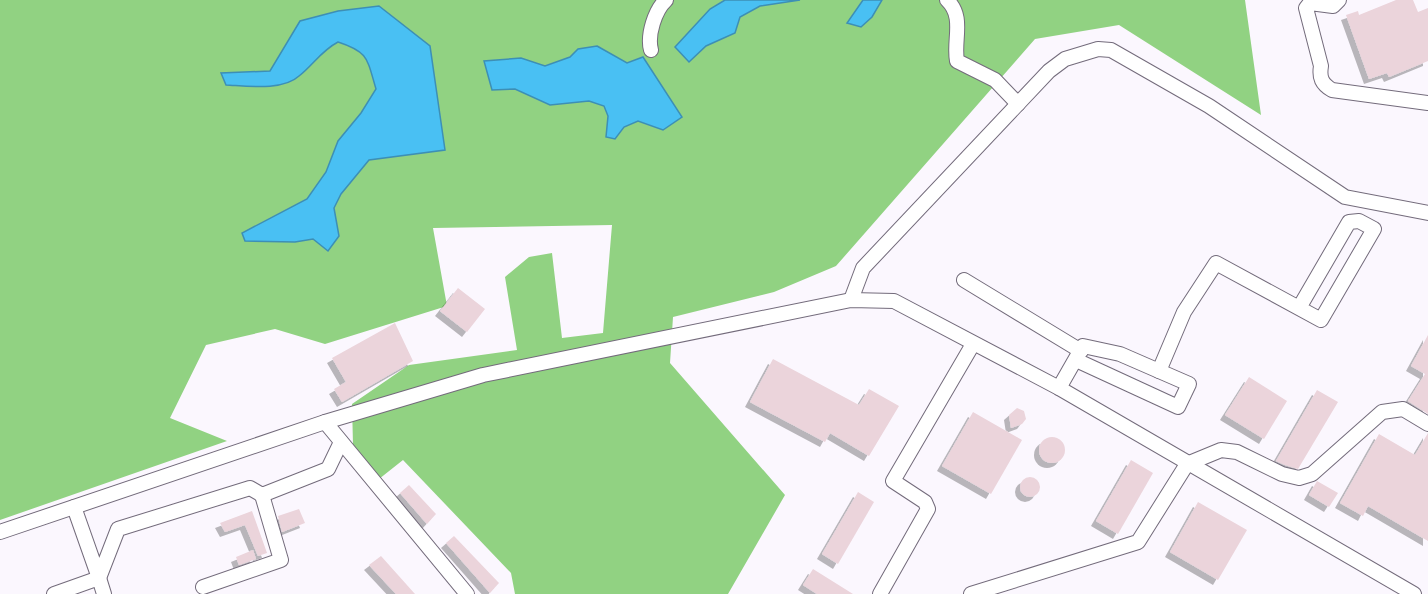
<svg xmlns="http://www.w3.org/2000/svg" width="1428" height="594" viewBox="0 0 1428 594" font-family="'Alegreya Sans',sans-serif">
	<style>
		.forest { fill: #91d282 }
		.water { fill: #49c0f3; stroke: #3d8fb5; stroke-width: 1.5 }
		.building { fill: #ebd4db; filter: url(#shadow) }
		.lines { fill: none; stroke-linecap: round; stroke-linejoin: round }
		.minor-casing { stroke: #736b7b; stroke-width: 16 }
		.minor { stroke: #fff; stroke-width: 14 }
	</style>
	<defs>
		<filter id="shadow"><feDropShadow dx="-5" dy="5" stdDeviation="0" flood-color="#0004"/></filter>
	</defs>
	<rect width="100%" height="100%" fill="#fbf7fe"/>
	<path class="forest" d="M0,0H1245L1261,115L1119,25L1035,39L836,266L774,292L673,317L670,363L785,495L728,594H515L511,573L403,460L379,479L353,445L352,404L409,365L517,350L505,277L529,257L552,253L562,338L603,333L612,225L433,228L447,306L325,344L275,329L206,345L170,418L227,441L0,520Z"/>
	<g class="water">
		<path d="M725,0H800L760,6L740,17L735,33L706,46L689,62L675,47L710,9Z"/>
		<path d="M863,0H882L872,17L861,27L847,23Z"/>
		<path d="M379,6L430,46L445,150L369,160L341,194L334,208L339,236L328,251L313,239L295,242L245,241L242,233L307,199L326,172L338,141L361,113L376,89C367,59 369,52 338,42C321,51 314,64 299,76C283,91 247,86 226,85L221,73L270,71L300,21L338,11Z"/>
		<path d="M597,46L627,63L643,57L682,117L663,130L638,121L624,127L615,139L606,137L608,116L604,106L589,101L550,105L515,89L492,90L484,61L521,58L545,66L570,57L578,49Z"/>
	</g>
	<g class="building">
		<path d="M1396,0H1413L1418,12L1428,8V61L1389,77L1387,73L1369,79L1346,15L1358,11L1359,15Z"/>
		<path d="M458,288L485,309L467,332L440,311Z"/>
		<path d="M395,323L413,361L342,402L334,389L346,382L332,358Z"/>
		<path d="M1428,335V414L1408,401L1425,374L1411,366Z"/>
		<path d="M773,359L859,405L869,389L899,406L869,456L830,433L825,442L750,402Z"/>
		<path d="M1249,377L1287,401L1264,439L1225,415Z"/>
		<path d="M1317,390L1338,402L1298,469L1285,465L1276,461Z"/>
		<path d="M1017,408L1024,411L1026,419L1022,424L1011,428L1009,415Z"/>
		<path d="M973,412L1022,440L991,494L942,466Z"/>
		<path d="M1428,433V541L1368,506L1363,516L1340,503L1379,434L1415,455Z"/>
		<circle cx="1052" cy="450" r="13"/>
		<path d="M1131,460L1153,473L1118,534L1096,521Z"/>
		<circle cx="1030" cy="487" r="10"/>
		<path d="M1317,481L1338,493L1329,507L1309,495Z"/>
		<path d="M409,485L436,514L427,524L400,493Z"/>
		<path d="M858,492L874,502L838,564L822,554Z"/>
		<path d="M1198,502L1247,530L1218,580L1170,552Z"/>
		<path d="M299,509L305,523L282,532L278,516Z"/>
		<path d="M252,511L267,553L258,556L245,525L225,532L220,523Z"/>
		<path d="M454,536L499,583L490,593L446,543Z"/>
		<path d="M253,550L256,559L239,565L236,557Z"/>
		<path d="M381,556L415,594H396L369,565Z"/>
		<path d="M813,569L853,594H817L803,585Z"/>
	</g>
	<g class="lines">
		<g class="minor-casing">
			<g id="minor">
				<path d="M947,0C965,17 953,40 957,61L995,80L1018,104"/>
				<path d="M1339,0L1333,6L1310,3L1306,8L1321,66C1319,78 1322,84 1332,90L1428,103"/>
				<path d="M651,50C647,35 655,10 666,0"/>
				<path d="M964,280L1081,351"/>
				<path d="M851,300L863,268L1049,71L1065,59L1098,49L1111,50L1209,106L1345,197L1428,213"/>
				<path d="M1159,371L1184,312L1216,263L1321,320L1374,229L1359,221L1349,222L1299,308"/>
				<path d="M1059,388L1083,346L1120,354L1189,384L1178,407L1076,360"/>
				<path d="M325,422L467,594"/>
				<path d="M74,507L99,578L118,529L250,488L262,495L328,469L341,442"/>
				<path d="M0,532L325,422L483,375L851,300L894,301L1059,388L1414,594"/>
				<path d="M203,587L281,560L262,495"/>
				<path d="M54,594L99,578L104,594"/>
				<path d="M880,594L928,509L925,502L893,481L973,344"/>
				<path d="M971,594L1138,542L1187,464L1221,450L1237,452L1282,474L1299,478L1312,474L1382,412L1403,409L1428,424"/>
			</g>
		</g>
		<use href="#minor" class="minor"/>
	</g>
</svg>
